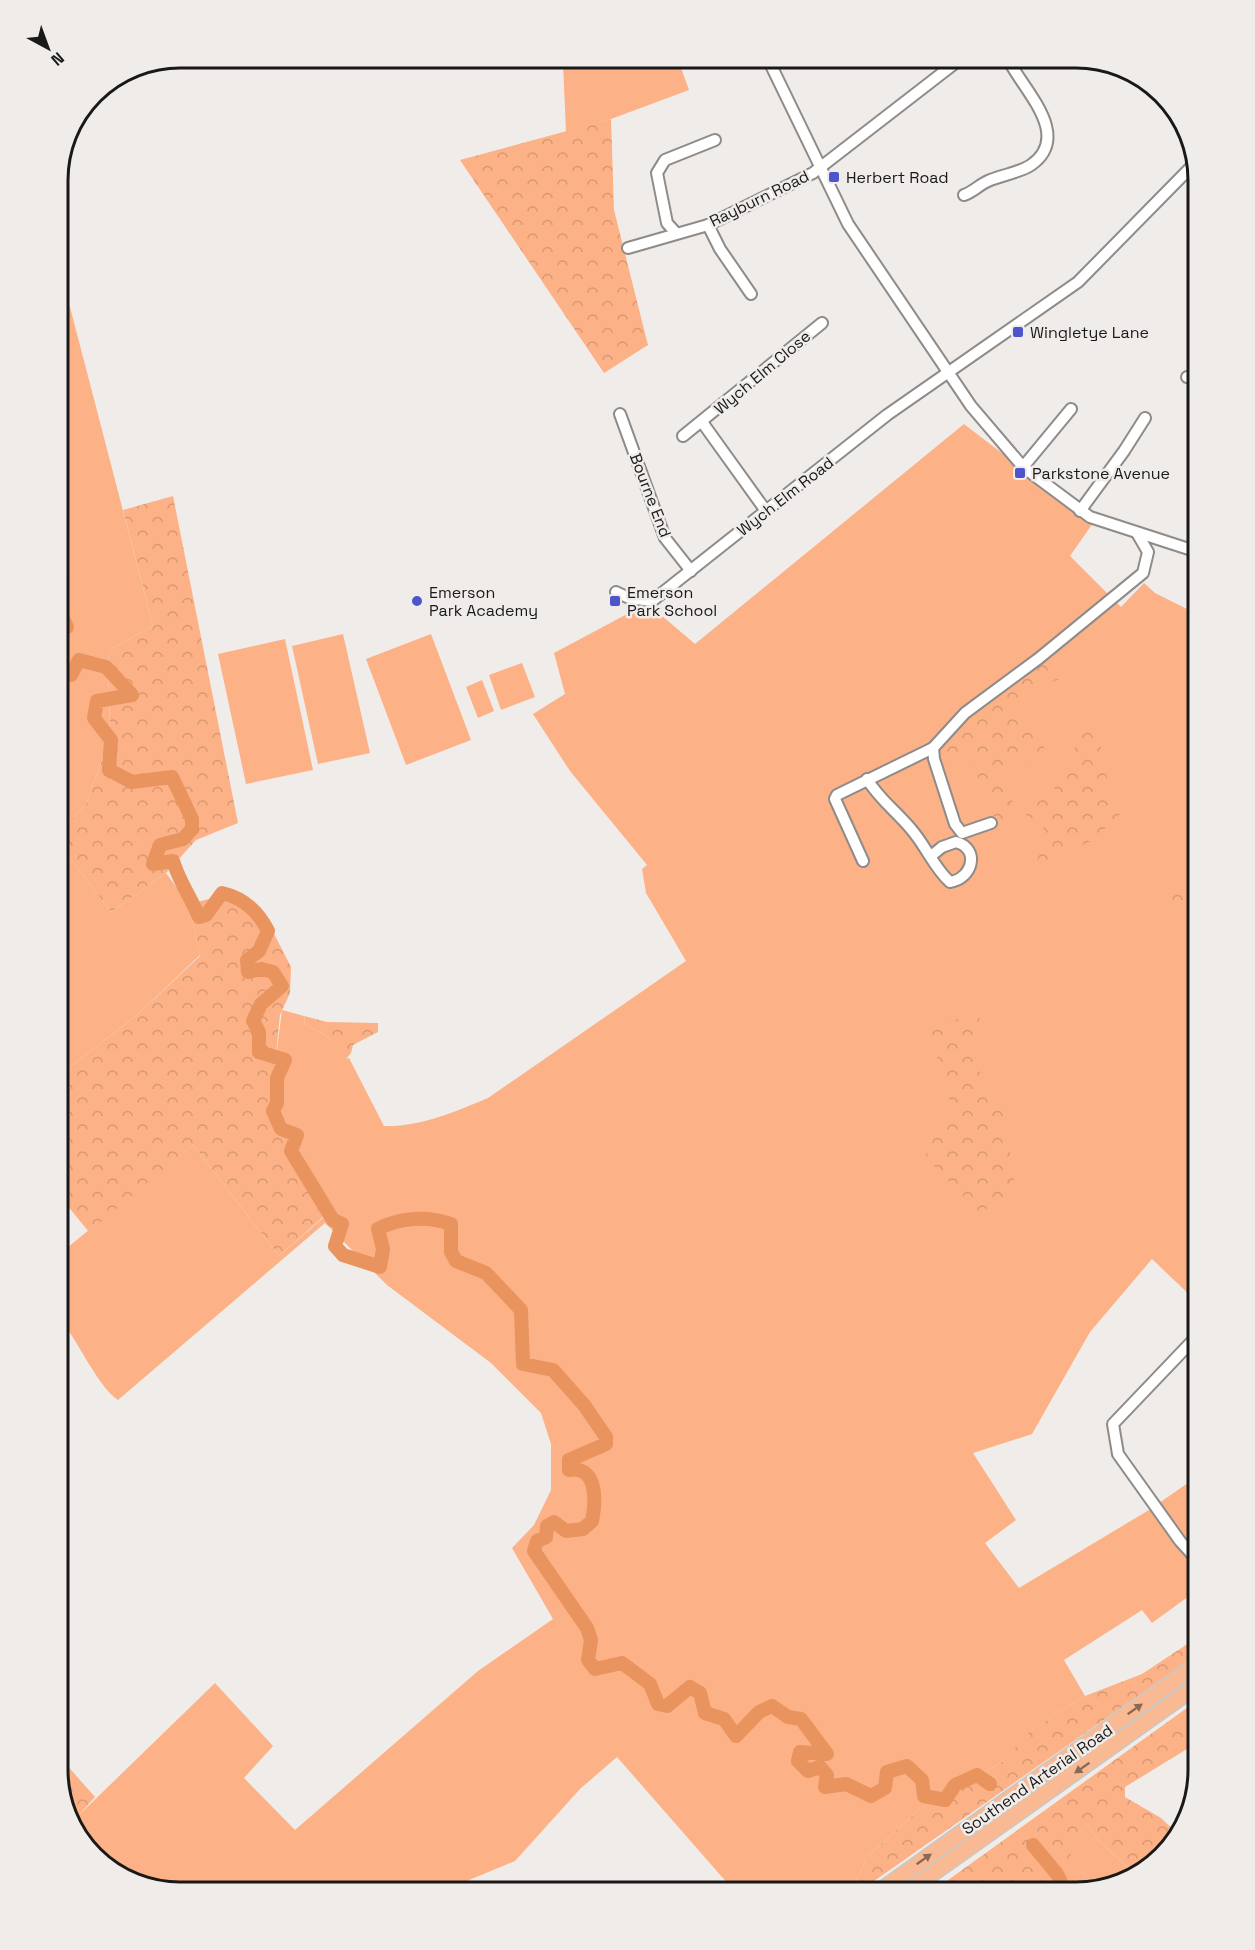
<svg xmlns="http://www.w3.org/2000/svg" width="1255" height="1950" viewBox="0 0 1255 1950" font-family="'Space Grotesk',sans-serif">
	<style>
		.green { fill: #fcb286 }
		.forest { fill: url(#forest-crowns) }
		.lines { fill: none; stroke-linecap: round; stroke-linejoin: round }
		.river { stroke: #e9935e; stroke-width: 14 }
		.minor-casing { stroke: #8e8b89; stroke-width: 14 }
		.highway-casing { stroke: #c8c8c8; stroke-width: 18 }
		.minor { stroke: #fff; stroke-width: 10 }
		.highway { stroke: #f9b993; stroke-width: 15 }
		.oneway { fill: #8a6956 }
		.poi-dot { fill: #4d55cb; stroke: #f0ecea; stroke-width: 2 }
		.labels { text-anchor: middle; stroke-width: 5; stroke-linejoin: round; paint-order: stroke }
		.poi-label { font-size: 16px; fill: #1a1918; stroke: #f0ecea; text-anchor: start }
		.street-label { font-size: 16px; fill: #1a1918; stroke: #f0ecea }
		.rim { fill: none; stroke: #1a1918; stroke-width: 3 }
	</style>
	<defs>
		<pattern id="forest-crowns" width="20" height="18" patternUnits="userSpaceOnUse" patternTransform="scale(1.5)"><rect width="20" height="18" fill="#fcb286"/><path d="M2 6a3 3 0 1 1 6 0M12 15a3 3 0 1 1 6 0" fill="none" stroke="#d79873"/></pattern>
	</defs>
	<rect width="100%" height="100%" fill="#f0ecea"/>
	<g class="green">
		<path d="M597,57H677L689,90L611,119L566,132L563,63Z"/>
		<path d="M57,288L70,307L153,626L108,651L110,736L86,805L57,831Z"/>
		<path d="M964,424L1093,523L1070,556L1121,607L1144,583L1155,593L1187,609L1198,599V1303L1152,1259L1090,1332L1032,1434L973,1453L1016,1520L985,1543L1019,1588L1149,1510L1198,1476V1595L1196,1591L1152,1623L1142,1610L1064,1660L1085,1696L1033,1729L1002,1762L920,1809L868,1856L850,1893H736L617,1757L580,1789L515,1861L438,1893H250L243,1886L237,1893H172L115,1873L78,1816L215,1683L273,1746L244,1778L295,1830L478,1671L553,1619L512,1548L534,1525L551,1490V1444L541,1413L491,1363L387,1285L325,1223L118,1400C97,1386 77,1338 57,1315V1256L193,1145L279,1256L330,1212L283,1117L275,1065L282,1010L304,1016L305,1025L327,1036L345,1059L349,1058L384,1126C420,1127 455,1112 488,1098L686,961L646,893L642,869L647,865L570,771L533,714L565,694L554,653L629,613L654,609L695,644Z"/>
		<path d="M343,634L370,753L318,764L292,646Z"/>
		<path d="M431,634L471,740L406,765L366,659Z"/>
		<path d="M285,639L313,770L246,784L218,654Z"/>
		<path d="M522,663L535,697L501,710L489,675Z"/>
		<path d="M482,680L494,711L478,718L466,687Z"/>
		<path d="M57,841L111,912L166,873L189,904L200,955L137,1015L57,1077Z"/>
		<path d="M1088,1826L1098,1840L1136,1875L1130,1880L1094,1889L1062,1843Z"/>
	</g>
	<g class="forest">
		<path d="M611,119L614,210L648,345L604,373L460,160Z"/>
		<path d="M173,496L238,823L196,840L166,873L111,912L57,841V831L86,805L110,736L108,651L153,626L123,510Z"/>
		<path d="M1045,661L1052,663L1059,679C1041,688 1028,688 1013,702L1018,717L1042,738L1046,756L1058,777C1075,766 1077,752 1073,732L1083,724L1099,737L1108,783L1122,812L1095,839L1043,864L1037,860L1044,840L1043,823L1027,816L1022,808L1055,792L1053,774L1029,759L1007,766L1003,781L1013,794L1011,809L1002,820L992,815L971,759L964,756L947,766L940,759L943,744L988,701Z"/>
		<path d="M1198,884V960L1170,894Z"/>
		<path d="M221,896L247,904L268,922L291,967L290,993L280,1015L275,1065L283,1117L330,1211L279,1256L193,1145L89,1232L57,1193V1077L137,1015L200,956L189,904Z"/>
		<path d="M304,1016L327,1022L378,1023V1032L353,1045L351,1053L345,1060L327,1036L305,1025Z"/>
		<path d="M984,1018L983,1025L969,1051L1005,1119L1017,1201L978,1211L927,1159L924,1143L955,1119L933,1043L924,1028L958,1019Z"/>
		<path d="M1198,1637V1654L857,1893H850L868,1856L920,1809L1002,1762L1031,1730L1085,1696L1142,1674Z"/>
		<path d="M1198,1700V1731L1187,1740V1749L1125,1787V1797L1161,1818L1179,1835L1136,1875L1098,1840L1088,1826L1063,1843L1094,1889L1075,1893H930Z"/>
		<path d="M57,1754L95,1797L78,1816L58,1776Z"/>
	</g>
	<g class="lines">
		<g class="river">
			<path d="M57,632L67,627L57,607"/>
			<path d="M57,674L71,675L79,660L106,667L132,695L97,701L94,718L111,740L109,770L132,782L172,777L192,819V829L183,839L160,845L153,864L173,861C179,881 191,898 199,917L206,915L222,893C244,898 258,911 268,931L259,951L247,960L248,972L261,969L273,972L282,986L261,1004L253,1021L259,1032V1052L285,1060L277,1078V1103L273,1111L281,1129L297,1135L291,1151L333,1220L342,1224L335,1246L343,1255L380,1267L383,1249L378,1229C400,1217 428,1216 451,1224V1252L456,1261L486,1273L521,1310L523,1364L553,1370L584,1405L606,1437V1444L569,1460V1470C598,1465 596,1502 592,1521L583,1529L566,1531L554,1522L547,1526L546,1537L537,1541L534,1551L587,1628L591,1640L588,1660L595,1669L622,1663L650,1684L658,1704L667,1706L690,1687L700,1693L705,1713L724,1719L736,1736L759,1712L772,1706L788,1717L801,1719L827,1754L800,1752L798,1761L808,1771L820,1767L827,1775L825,1787L846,1784L871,1796L885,1788L887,1772L907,1766L922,1780L924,1796L945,1800L955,1785L977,1775L990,1784"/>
			<path d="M1033,1845L1057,1874L1066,1893"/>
			<path d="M1084,1891L1087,1890"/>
		</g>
		<g class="minor-casing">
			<g id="minor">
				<path d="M767,57L848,224L971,406L1023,467L1090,517L1198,552"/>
				<path d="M964,195C973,192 979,185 988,181C1001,175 1019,173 1031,165C1074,135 1021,88 1007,57"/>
				<path d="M708,225L720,249L751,294"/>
				<path d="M676,233L667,223L657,173L665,160L715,140"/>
				<path d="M628,248L708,225L813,173L963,57"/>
				<path d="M1187,377L1198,380"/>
				<path d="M620,414L665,538L691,571"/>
				<path d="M702,422L766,511"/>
				<path d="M683,436L822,323"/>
				<path d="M1023,467L1071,409"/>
				<path d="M1080,511L1124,451L1145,418"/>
				<path d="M616,592L629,598L652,601L887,415L1078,282L1194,164"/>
				<path d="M867,779C879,799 896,811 911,829C926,846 934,868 950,882C972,879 981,849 956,842L942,847L931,856"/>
				<path d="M991,823L962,833L955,824L934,759L933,748L965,713L1038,659L1143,573L1148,552L1137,533"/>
				<path d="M863,861L835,799L837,795L933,748"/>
				<path d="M1198,1561L1180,1541L1118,1454L1113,1424L1198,1335"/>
				<path d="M65,1807L82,1839"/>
			</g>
		</g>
		<g class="highway-casing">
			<g id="highway">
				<path d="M877,1893L1198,1664"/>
				<path d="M905,1893L1198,1685"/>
			</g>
		</g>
		<use href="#minor" class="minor"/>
		<use href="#highway" class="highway"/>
	</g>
	<defs><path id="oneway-solid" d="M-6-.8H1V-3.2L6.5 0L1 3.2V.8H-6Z" transform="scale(1.5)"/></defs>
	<g class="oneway">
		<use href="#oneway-solid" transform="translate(1135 1709) rotate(-35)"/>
		<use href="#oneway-solid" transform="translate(1082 1768) rotate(145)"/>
		<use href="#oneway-solid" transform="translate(924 1859) rotate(-35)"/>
	</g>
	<g class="poi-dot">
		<rect x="828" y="171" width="12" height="12" rx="3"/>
		<rect x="1012" y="326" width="12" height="12" rx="3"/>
		<rect x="1014" y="467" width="12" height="12" rx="3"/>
		<circle cx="417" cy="601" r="6"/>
		<rect x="609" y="595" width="12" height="12" rx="3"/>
	</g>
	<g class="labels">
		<g class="poi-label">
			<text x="846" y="183">Herbert Road</text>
			<text x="1030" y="338">Wingletye Lane</text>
			<text x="1032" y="479">Parkstone Avenue</text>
			<text x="429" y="598">Emerson<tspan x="429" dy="18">Park Academy</tspan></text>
			<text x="627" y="598">Emerson<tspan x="627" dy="18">Park School</tspan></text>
		</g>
		<g class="street-label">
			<text transform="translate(759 198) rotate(-26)" y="6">Rayburn Road</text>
			<text transform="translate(762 372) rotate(-40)" y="6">Wych Elm Close</text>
			<text transform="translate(651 495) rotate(69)" y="6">Bourne End</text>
			<text transform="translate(785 496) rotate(-38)" y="6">Wych Elm Road</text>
			<text transform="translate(1037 1779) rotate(-35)" y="6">Southend Arterial Road</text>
		</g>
	</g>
	<path d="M0 0H1255V1950H0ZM180 68H1076A112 112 0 0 1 1188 180V1770A112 112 0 0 1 1076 1882H180A112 112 0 0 1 68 1770V180A112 112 0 0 1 180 68Z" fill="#f0ecea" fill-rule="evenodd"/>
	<path class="rim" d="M180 68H1076A112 112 0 0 1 1188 180V1770A112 112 0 0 1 1076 1882H180A112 112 0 0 1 68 1770V180A112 112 0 0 1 180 68Z"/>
	<g transform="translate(48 48) rotate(139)" stroke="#f0ecea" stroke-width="4.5" paint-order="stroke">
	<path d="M0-4.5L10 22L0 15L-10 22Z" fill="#1a1918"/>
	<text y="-9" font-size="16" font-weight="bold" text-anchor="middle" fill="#1a1918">N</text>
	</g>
</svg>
